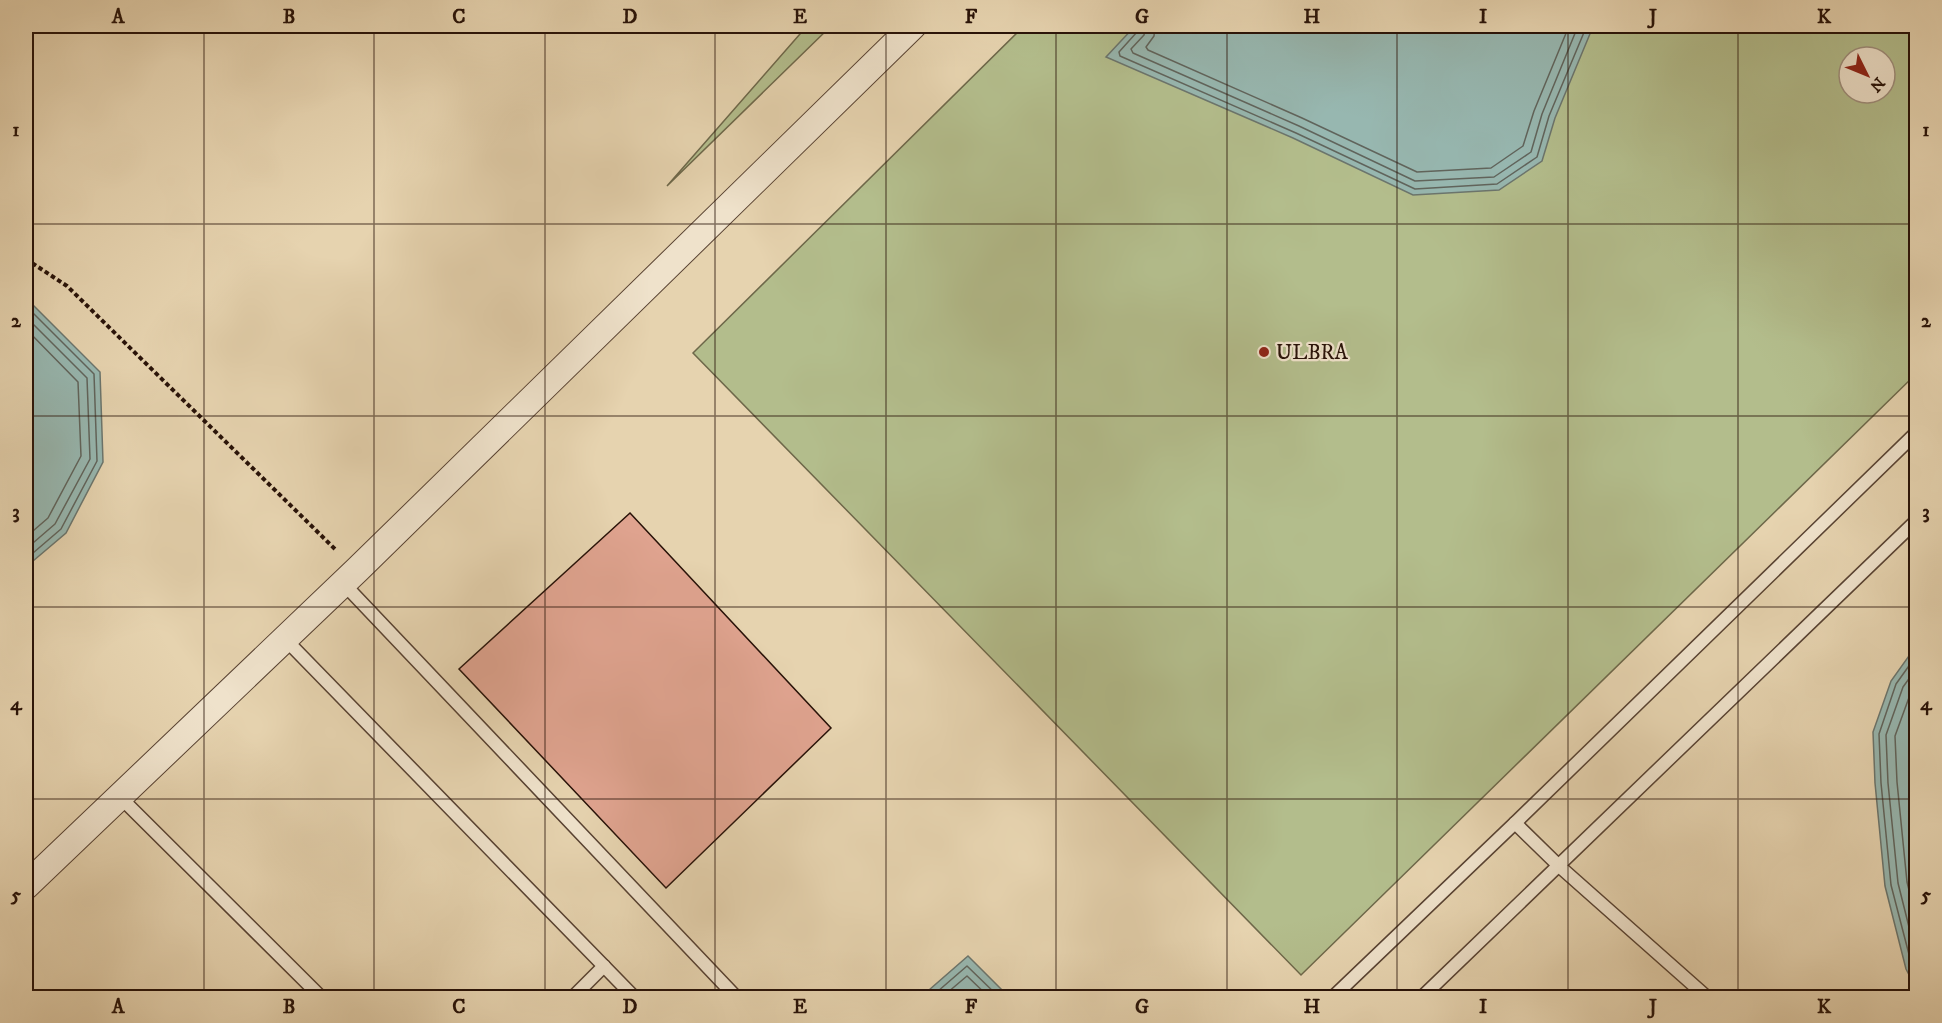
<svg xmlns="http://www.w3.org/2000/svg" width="1942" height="1023" viewBox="0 0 1942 1023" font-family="'IM FELL DW Pica',serif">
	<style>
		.green { fill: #b3bd8c; stroke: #6e684a; stroke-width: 1.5; fill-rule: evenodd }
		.water { fill: #97b7b0; stroke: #6b756d; stroke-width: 1.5 }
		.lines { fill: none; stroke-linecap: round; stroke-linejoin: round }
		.shore { stroke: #60645c; stroke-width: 1.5 }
		.building { fill: #dfa38f; stroke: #281208; stroke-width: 1.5 }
		.lane-casing { stroke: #584232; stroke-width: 15 }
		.street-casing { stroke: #584232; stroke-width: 28 }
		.path { stroke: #281208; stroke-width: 4; stroke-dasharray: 4.5 3; stroke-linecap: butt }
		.lane { stroke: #efe2cb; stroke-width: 12 }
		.street { stroke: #efe2cb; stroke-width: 26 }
		.grid { fill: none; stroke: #281208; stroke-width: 1.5; stroke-opacity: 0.55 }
		.poi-dot { fill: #8f2418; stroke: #efe2cb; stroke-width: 2 }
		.labels { text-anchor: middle; stroke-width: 4.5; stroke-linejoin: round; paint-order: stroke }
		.poi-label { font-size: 21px; fill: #281208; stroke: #efe2cb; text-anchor: start }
		.neatline { fill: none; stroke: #281208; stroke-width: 2 }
		.grid-label { font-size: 20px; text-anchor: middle; font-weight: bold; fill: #281208 }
	</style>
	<rect width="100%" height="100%" fill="#e6d3af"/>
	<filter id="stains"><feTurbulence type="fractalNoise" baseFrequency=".00333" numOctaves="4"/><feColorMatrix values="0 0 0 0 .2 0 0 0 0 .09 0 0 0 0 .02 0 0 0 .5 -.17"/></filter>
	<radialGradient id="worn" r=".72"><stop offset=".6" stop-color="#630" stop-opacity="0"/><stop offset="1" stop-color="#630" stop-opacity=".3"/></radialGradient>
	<g class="green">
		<path d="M807,26H831L667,186Z"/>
		<path d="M1024,26H1916V374L1301,975L693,353ZM1849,57H1885V93H1849Z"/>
	</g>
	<g class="water">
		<path d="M1135,26H1589L1592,29L1555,118L1542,161L1499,190L1413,195L1293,138L1106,57Z"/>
		<path d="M26,298L100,372L103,462L66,533L26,567Z"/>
		<path d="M1916,646V988L1906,969L1885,886L1875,783L1873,732L1891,681Z"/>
		<path d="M968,956L1009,997H921Z"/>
	</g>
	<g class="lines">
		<g class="shore">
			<path d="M1139,26L1137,32L1119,52L1120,56L1296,133L1415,189L1497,184L1537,157L1549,116L1585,30V26"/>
			<path d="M1146,26L1144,35L1131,49L1133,53L1299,126L1415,181L1494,177L1531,152L1542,114L1578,26"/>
			<path d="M1155,26L1154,36L1146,47L1148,50L1302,118L1417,172L1491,168L1523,146L1534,111L1569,26"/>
			<path d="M26,306L94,374L97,461L61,529L26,559"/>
			<path d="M26,317L87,378L90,459L55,524L26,549"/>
			<path d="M26,329L78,382L81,456L48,518L26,537"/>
			<path d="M1916,656L1896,684L1879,734L1881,783L1891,885L1912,966L1916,975"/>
			<path d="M1916,669L1903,687L1886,735L1888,783L1898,883L1916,955"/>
			<path d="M1916,684L1911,692L1895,736L1897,782L1907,882L1916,918"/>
			<path d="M930,998L967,966L1000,998"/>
			<path d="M941,998L967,976L990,998"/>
		</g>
	</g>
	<path class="building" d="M630,513L831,728L666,888L459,669Z"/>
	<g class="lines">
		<g class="lane-casing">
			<g id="lane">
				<path d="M343,583L737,998"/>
				<path d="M285,639L635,998"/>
				<path d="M120,797L322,998"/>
				<path d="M1515,823L1559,866L1708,998"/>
				<path d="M572,998L604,966"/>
				<path d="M1332,998L1515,823L1916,433"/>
				<path d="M1421,998L1916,521"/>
			</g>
		</g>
		<g class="street-casing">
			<path id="street" d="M26,886L357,570L913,26"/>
		</g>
		<path class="path" d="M26,259L67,286L337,551"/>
		<use href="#lane" class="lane"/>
		<use href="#street" class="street"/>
	</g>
	<path class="grid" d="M204,26V998M374,26V998M545,26V998M715,26V998M886,26V998M1056,26V998M1227,26V998M1397,26V998M1568,26V998M1738,26V998M26,224H1916M26,416H1916M26,607H1916M26,799H1916"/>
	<circle class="poi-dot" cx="1264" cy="352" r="6"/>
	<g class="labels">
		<g class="poi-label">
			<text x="1276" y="359">ULBRA</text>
		</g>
	</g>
	<rect width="1942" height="1023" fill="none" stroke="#e6d3af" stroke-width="66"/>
	<g transform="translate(1867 75) rotate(133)"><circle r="28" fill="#efe2cb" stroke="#9f8f7d" stroke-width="1.5"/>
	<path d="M0-4.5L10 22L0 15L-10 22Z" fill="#8f2418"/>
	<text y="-9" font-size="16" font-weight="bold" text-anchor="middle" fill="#281208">N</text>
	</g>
	<rect x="33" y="33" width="1876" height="957" class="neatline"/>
	<g class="grid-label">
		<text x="118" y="23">A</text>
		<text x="289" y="23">B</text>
		<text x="459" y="23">C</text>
		<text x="630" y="23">D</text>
		<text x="800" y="23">E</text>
		<text x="971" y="23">F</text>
		<text x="1142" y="23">G</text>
		<text x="1312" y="23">H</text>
		<text x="1483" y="23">I</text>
		<text x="1653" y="23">J</text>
		<text x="1824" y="23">K</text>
		<text x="16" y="136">1</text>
		<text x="1926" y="136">1</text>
		<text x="16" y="327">2</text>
		<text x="1926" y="327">2</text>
		<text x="16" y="518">3</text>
		<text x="1926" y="518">3</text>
		<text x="16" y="710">4</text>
		<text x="1926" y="710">4</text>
		<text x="16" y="901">5</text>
		<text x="1926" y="901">5</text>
		<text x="118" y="1013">A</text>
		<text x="289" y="1013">B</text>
		<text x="459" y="1013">C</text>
		<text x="630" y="1013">D</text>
		<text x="800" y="1013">E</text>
		<text x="971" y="1013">F</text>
		<text x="1142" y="1013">G</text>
		<text x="1312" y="1013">H</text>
		<text x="1483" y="1013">I</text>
		<text x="1653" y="1013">J</text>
		<text x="1824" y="1013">K</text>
	</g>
	<rect width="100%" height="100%" filter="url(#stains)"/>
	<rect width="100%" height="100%" fill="url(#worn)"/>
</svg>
